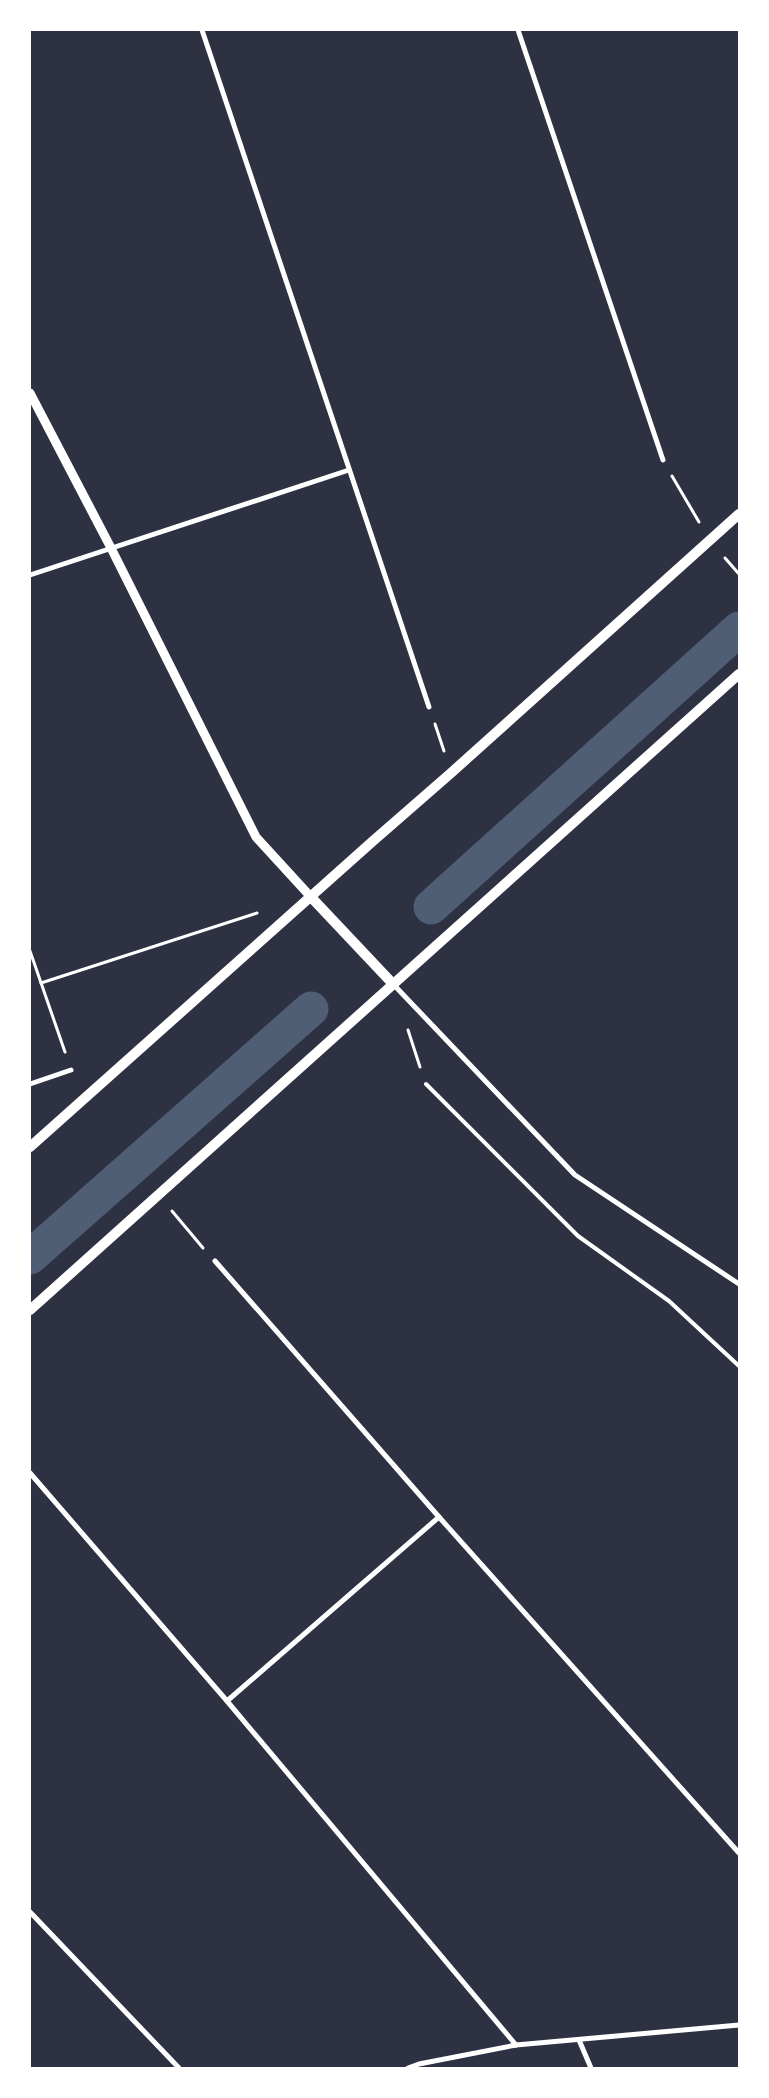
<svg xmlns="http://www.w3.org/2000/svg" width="769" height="2098" viewBox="0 0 769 2098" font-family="'Noto Sans',sans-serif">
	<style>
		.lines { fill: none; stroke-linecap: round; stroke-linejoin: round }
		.canal { stroke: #4f5d75; stroke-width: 35 }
		.path { stroke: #fff; stroke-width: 3 }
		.service { stroke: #fff; stroke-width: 4 }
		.minor { stroke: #fff; stroke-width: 5 }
		.tertiary { stroke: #fff; stroke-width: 9 }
		.secondary { stroke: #fff; stroke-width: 10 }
	</style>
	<rect width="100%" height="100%" fill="#2d3142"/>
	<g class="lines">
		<g class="canal">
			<path d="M431,907L739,629"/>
			<path d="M30,1257L311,1009"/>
		</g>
		<g class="path">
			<path d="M672,476L699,522"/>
			<path d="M725,558L739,574"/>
			<path d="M435,724L444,751"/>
			<path d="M30,951L65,1052"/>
			<path d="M41,983L257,913"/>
			<path d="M408,1030L420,1067"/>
			<path d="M172,1211L203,1248"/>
		</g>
		<path class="service" d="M426,1084L578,1236L669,1301L739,1366"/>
		<g class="minor">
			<path d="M202,30L429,707"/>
			<path d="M518,30L663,460"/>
			<path d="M30,575L349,470"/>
			<path d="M393,984L575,1175L739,1284"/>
			<path d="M30,1084L71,1070"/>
			<path d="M215,1261L439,1517L739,1853"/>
			<path d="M30,1473L227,1701L516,2045"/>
			<path d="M227,1701L439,1517"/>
			<path d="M30,1912L179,2068"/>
			<path d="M579,2040L591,2068"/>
			<path d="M408,2068L419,2064L516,2045L739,2025"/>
		</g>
		<path class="tertiary" d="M30,393L111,548L256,837L310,896"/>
		<g class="secondary">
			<path d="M310,896L393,984"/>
			<path d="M30,1147L373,841L451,773L739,514"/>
			<path d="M30,1310L739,674"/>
		</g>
	</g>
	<rect width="769" height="2098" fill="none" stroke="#ffffff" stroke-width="62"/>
</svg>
